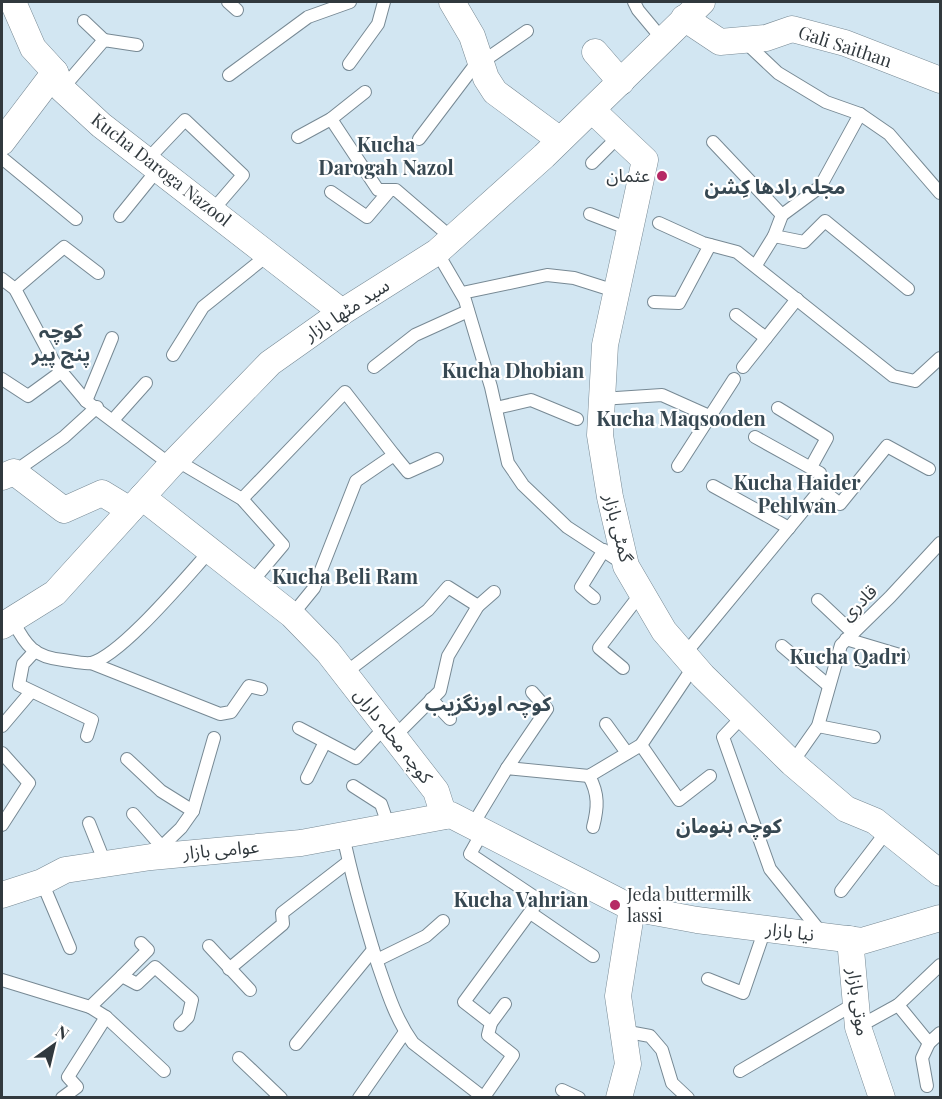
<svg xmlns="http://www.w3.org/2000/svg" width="942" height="1099" viewBox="0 0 942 1099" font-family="'Playfair Display','Noto Sans Arabic',serif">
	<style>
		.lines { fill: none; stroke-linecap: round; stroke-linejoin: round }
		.lane-casing { stroke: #778994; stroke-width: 14 }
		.street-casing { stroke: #778994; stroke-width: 27 }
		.lane { stroke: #fff; stroke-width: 12 }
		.street { stroke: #fff; stroke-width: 26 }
		.poi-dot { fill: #b62a65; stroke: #fff; stroke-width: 2 }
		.labels { text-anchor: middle; stroke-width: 4.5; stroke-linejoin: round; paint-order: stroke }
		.street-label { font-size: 18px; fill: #31393e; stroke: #fff }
		.poi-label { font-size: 18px; fill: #31393e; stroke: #fff; text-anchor: end }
		.neighbourhood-label { font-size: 20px; font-weight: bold; fill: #374852; stroke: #fff }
	</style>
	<rect width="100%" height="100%" fill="#d2e6f2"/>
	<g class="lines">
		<g class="lane-casing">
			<g id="lane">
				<path d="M228,2L237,10"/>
				<path d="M634,2L638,10L663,40"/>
				<path d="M84,21L104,40"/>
				<path d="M744,41L778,73L826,102L860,114L889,134L940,193"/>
				<path d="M349,64L378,24L384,2"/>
				<path d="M229,75L308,17L350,2"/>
				<path d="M62,89L104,40L137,45"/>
				<path d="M331,119L378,190H396L453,239"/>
				<path d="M298,137L331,119L365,92"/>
				<path d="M419,139L472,69L527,31"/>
				<path d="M713,142L782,215L820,187L860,114"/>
				<path d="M2,158L76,219"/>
				<path d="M147,160L185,120L243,175L212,211"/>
				<path d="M592,163L619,136"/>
				<path d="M331,192L367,217L390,190"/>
				<path d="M590,214L629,229"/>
				<path d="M782,215L774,236L804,242L825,221L908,289"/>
				<path d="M120,216L158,169"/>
				<path d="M659,223L703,243L737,252L893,376L915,381L940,358"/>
				<path d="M437,252L465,300L491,387L508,463L523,485L567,527L622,563"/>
				<path d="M756,265L774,236"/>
				<path d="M2,279L15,289L55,364L86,401L171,465"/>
				<path d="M15,289L64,247L98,273"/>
				<path d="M462,293L547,275L574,278L615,291"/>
				<path d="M654,302L679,303L710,245"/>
				<path d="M736,315L766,338"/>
				<path d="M173,355L203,307L269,254"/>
				<path d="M374,367L415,335L468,311"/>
				<path d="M743,367L797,299"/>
				<path d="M2,379L28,396L61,372"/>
				<path d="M601,399L662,395L709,416"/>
				<path d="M86,401L112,338"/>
				<path d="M496,408L531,400L577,419"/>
				<path d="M778,408L827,438L811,467"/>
				<path d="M113,420L146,383"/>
				<path d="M755,437L820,473L821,489"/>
				<path d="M176,460L242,499L283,545L251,583"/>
				<path d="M678,466L734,379"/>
				<path d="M14,472L64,437L97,407"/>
				<path d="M713,486L789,528"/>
				<path d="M242,499L345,392L394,455"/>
				<path d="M594,598L581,587L604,550"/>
				<path d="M818,600L853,633"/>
				<path d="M292,615L314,588L356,481L394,455L408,472L437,459"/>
				<path d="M13,621C26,646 34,657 63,660C71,661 83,664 91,663C121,656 187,576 210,551"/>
				<path d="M846,639L903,656"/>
				<path d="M782,646L829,686"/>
				<path d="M35,651L23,664L19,685L92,720L87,736"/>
				<path d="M684,655L821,489L840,504L887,446L929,469"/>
				<path d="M91,663L220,714L231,712L249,686L261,689"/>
				<path d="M623,668L599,648L642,592"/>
				<path d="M345,673L428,610L448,587L478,606"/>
				<path d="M431,699L450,719"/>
				<path d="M743,716L723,737L770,869L823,935"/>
				<path d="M606,724L627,753"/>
				<path d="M2,726L30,693"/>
				<path d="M818,726L874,737"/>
				<path d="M299,728L356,758L387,725"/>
				<path d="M394,737L440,691L448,656L478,606L494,592"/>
				<path d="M641,745L679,800L710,776"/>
				<path d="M2,753L29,783L2,825"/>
				<path d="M127,759L161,791L193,811"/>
				<path d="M792,763L818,726L841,645L890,597L940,543"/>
				<path d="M507,768L547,709L532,692"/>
				<path d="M589,776C599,794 598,808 593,827"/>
				<path d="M307,778L325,742"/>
				<path d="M353,786L381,804L389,827"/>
				<path d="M133,814L162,847"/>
				<path d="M89,823L105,863"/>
				<path d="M472,826L507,768L589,776L641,745L694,666"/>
				<path d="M483,831L470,854L539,900L464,1002L491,1023L488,1035L513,1055L484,1097"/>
				<path d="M343,835C352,878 364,920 377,962C387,991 395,1018 413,1043L484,1098"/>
				<path d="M154,854L181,828L193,811L214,738"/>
				<path d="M42,882L70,948"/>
				<path d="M841,891L887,831"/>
				<path d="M532,914L593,956"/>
				<path d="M209,946L250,990"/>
				<path d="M377,960L426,936L443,921"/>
				<path d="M229,969L283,924L282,913L348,862"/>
				<path d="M122,976L148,950L141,943"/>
				<path d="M708,979L743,993L765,929"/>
				<path d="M2,980L90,1007L122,976L137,984L155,967L192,1000L188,1017L180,1025"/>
				<path d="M898,1005L929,1043L940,1033"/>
				<path d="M90,1007L106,1017L164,1071"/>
				<path d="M491,1023L505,1004"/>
				<path d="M858,1027L898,1005L940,965"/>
				<path d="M623,1031L650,1036L662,1050L672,1083L688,1098"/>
				<path d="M296,1044L373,950"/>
				<path d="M239,1058L281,1098"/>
				<path d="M740,1071L856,1003"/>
				<path d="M927,1086L922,1058L929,1043"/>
				<path d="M562,1090L579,1098"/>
				<path d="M62,1098L77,1087L68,1077L106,1017"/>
				<path d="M359,1098L405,1032"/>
			</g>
		</g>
		<g class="street-casing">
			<g id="street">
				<path d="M13,2L33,48L55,72L62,89L101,125L342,312"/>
				<path d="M452,2L472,36L486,78L495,92L560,140"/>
				<path d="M684,18L720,42L766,38L792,29L845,43L940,80"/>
				<path d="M595,52L621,82"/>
				<path d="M592,110L645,160L605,345L600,435L610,497L626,566L664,631L703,676L792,763L846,809L875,821L940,873"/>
				<path d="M2,142L55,72"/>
				<path d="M2,477L14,472L64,510L102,493L130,510"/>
				<path d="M142,497L292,615L328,652L436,791L444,816"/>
				<path d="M2,626L55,593L171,465L270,363L342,312L437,252L544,156L702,2"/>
				<path d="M2,895L42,882L65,870L151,857L301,843L451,815L632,908L697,920L862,941L940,918"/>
				<path d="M850,939L858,1027L882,1098"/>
				<path d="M619,1098L628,1064L618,996L632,908"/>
			</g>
		</g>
		<use href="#lane" class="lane"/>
		<use href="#street" class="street"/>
	</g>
	<g class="poi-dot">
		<circle cx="662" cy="176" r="6"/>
		<circle cx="615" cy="905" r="6"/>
	</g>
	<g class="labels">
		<g class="street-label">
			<text transform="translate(845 47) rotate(18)" y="6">Gali Saithan</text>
			<text transform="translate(161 170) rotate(38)" y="6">Kucha Daroga Nazool</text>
			<text transform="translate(347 310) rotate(-33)" y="6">سید مٹھا بازار</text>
			<text transform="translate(618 528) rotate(76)" y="6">گمٹی بازار</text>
			<text transform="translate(859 603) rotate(-44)" y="6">قادری</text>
			<text transform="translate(393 736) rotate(52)" y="6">کوچہ محلہ داراں</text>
			<text transform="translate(221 850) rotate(-5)" y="6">عوامی بازار</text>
			<text transform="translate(790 932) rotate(7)" y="6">نیا بازار</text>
			<text transform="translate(858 1002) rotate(82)" y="6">موتی بازار</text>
		</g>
		<g class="poi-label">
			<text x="650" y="182">عثمان</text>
			<text x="627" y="901" text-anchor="start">Jeda buttermilk<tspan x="627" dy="21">lassi</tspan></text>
		</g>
		<g class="neighbourhood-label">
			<text x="386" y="152">Kucha<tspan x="386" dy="23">Darogah Nazol</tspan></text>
			<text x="775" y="194">مجلہ رادها كِشن</text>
			<text x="61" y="338">کوچہ<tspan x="61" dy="23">پنج پیر</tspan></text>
			<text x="513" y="378">Kucha Dhobian</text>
			<text x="681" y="426">Kucha Maqsooden</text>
			<text x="797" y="490">Kucha Haider<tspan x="797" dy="23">Pehlwan</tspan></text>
			<text x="345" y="584">Kucha Beli Ram</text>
			<text x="848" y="664">Kucha Qadri</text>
			<text x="488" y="711">کوچہ اورنگزیب</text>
			<text x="729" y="833">کوچہ ہنومان</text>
			<text x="521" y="907">Kucha Vahrian</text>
		</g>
	</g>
	<rect width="942" height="1099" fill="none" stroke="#31393e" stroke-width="6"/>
	<g transform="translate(54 1045) rotate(34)" stroke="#ffffff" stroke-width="4.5" paint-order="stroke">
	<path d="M0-4.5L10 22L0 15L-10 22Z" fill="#31393e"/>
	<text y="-9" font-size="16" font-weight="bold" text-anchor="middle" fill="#31393e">N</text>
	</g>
</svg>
